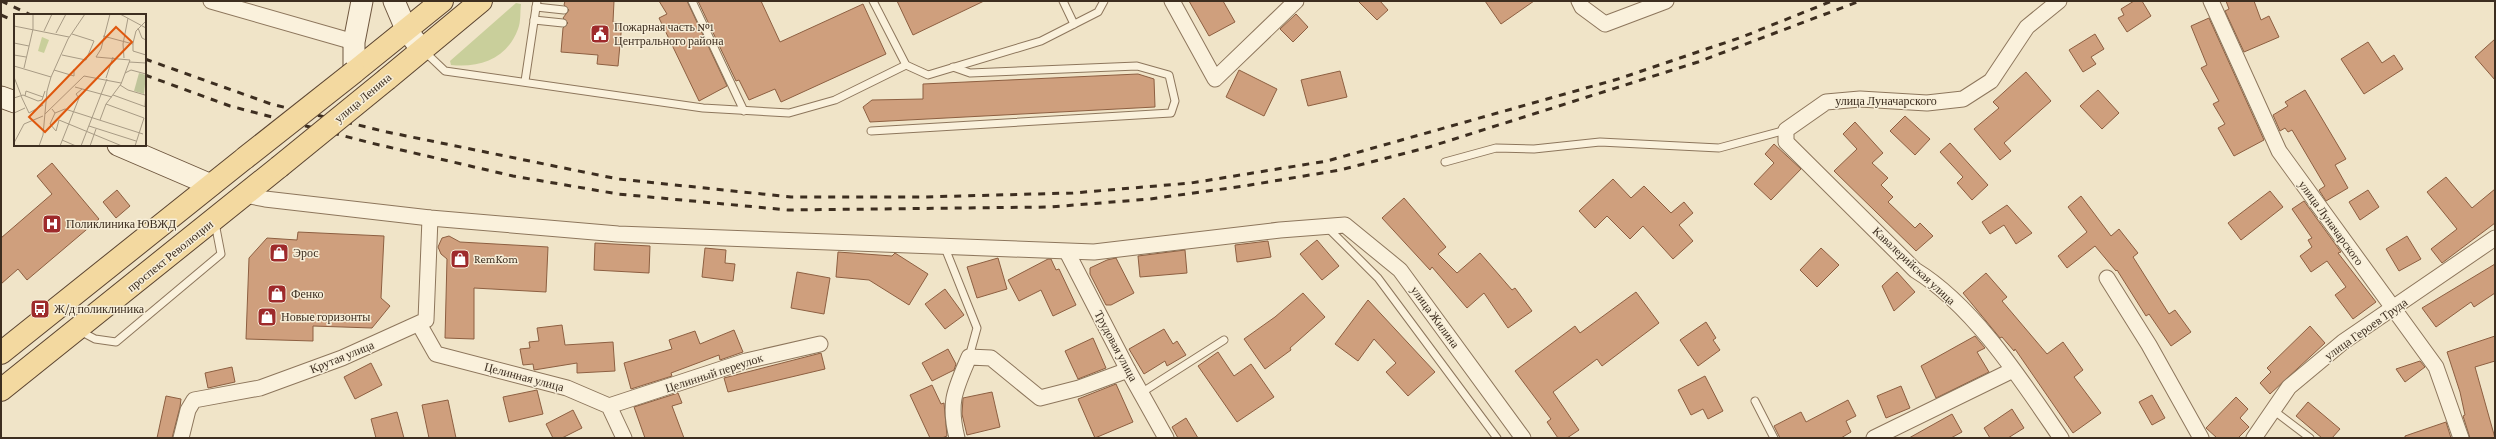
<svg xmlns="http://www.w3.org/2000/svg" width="2496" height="439" viewBox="0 0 2496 439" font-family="'Crimson Pro',serif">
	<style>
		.green { fill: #c9cf9b }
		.building { fill: #cf9f7d; stroke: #8d5f41 }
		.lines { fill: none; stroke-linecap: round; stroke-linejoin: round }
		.lane-casing { stroke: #8d765c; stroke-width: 9 }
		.street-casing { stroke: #8d765c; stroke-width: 17 }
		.secondary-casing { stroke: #6f573f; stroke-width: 23 }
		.primary-casing { stroke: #5b4430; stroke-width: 24 }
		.lane { stroke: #faf1dc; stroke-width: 7 }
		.street { stroke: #faf1dc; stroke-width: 15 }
		.secondary { stroke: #faf1dc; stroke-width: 21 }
		.primary { stroke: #f3d9a0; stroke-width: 22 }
		.rail { stroke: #3d2e20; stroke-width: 3; stroke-dasharray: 7 7; stroke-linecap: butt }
		.primary-bridge-casing { stroke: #5b4430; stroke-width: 24; stroke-linecap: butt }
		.primary-bridge { stroke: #f3d9a0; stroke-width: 22 }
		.labels { text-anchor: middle; stroke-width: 3; stroke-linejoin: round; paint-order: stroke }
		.poi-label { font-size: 12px; fill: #3d2e20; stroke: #f7eed8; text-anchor: start }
		.street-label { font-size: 12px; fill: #3d2e20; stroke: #f7eed8 }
		.inset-road { fill: none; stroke: #a89b85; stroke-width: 1 }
		.view { fill: #df570d; fill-opacity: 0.15; stroke: #df570d; stroke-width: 2 }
		.inset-edge { fill: none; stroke: #3d2e20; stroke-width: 2 }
	</style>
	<rect width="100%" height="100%" fill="#f0e4c8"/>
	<path class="green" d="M516,3L521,4C520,12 521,22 518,29C507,59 480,68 451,65L450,61Z"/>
	<g class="building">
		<path d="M565,1H614L613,22L622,23L618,66L597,64L598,55L561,52L563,28L568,23L563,18L569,10L564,5Z"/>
		<path d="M659,1H687L727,86L699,101L659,18L667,14Z"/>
		<path d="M698,1H761L780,42L863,4L886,54L781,102L775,89L749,100L739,80L736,81Z"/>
		<path d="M897,1H984L913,35Z"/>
		<path d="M1189,1H1223L1235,22L1209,36Z"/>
		<path d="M1358,1H1380L1388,10L1377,20Z"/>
		<path d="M1485,1H1534L1501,24Z"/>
		<path d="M2134,1H2142L2151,16L2127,32L2118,18L2124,15L2121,9Z"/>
		<path d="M2226,1H2254L2261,20L2269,16L2279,37L2244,52L2225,11L2229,9Z"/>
		<path d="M1296,14L1308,27L1293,42L1280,29Z"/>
		<path d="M2209,18L2264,140L2234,156L2218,128L2225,124L2213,104L2219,101L2201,68L2207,65L2191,26Z"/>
		<path d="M2095,34L2104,49L2091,57L2096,64L2083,72L2069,50Z"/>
		<path d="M2495,39V80L2475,57Z"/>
		<path d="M2368,42L2382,63L2394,55L2403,69L2364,94L2341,59Z"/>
		<path d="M1239,70L1277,89L1264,116L1226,97Z"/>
		<path d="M1340,71L1347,97L1308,106L1301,80Z"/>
		<path d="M2026,72L2051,101L2004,143L2011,151L2000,160L1974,129L1999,108L1993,102Z"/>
		<path d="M1138,74L1154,79L1155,107L870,122L863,107L872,100L923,99V84Z"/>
		<path d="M2098,90L2119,113L2102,129L2080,106Z"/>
		<path d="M2305,90L2346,159L2335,165L2348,188L2326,201L2319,190L2325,186L2292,130L2288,132L2285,128L2280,131L2273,115L2288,106L2285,102Z"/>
		<path d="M1905,116L1930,139L1915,155L1890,131Z"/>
		<path d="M1855,122L1883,153L1872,163L1888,178L1881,185L1893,197L1888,202L1915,228L1920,223L1933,236L1916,251L1834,171L1857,149L1843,134Z"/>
		<path d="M1950,143L1988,185L1972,200L1957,183L1963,177L1940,152Z"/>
		<path d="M1774,144L1801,169L1771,200L1754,184L1774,163L1765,154Z"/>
		<path d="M52,163L99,219L27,280L18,269L1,284V238L52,194L37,176Z"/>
		<path d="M2446,177L2472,208L2495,189V223L2442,263L2431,249L2457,229L2427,192Z"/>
		<path d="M1613,179L1631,198L1644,186L1671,213L1684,202L1693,213L1679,225L1693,241L1673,259L1643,226L1630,239L1607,216L1595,228L1579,211Z"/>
		<path d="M117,190L130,206L116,218L103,202Z"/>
		<path d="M2368,190L2379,207L2360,220L2349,202Z"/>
		<path d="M2270,191L2283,207L2241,240L2228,223Z"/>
		<path d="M2081,196L2111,236L2119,229L2138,253L2133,257L2169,314L2175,310L2191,332L2171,346L2149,314L2146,316L2117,270L2116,271L2095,246L2067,268L2058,256L2087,232L2068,207Z"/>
		<path d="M1404,198L1446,247L1438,254L1457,273L1480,253L1512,290L1515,288L1532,311L1508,328L1484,293L1467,308L1432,267L1430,270L1382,218Z"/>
		<path d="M2304,201L2341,252L2338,253L2376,302L2353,319L2335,295L2346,287L2327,261L2311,272L2300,256L2312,247L2308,240L2312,238L2292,209Z"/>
		<path d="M2007,205L2032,233L2016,244L2004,225L1990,234L1982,222Z"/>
		<path d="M298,232L384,236L381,298L390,306L372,328L313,326V341L246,339L249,258L267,238L297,240Z"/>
		<path d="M449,236L460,242L548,247L546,292L474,288V339L445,338L447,259L441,254L438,247L442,238Z"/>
		<path d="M2407,236L2421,259L2399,271L2386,249Z"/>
		<path d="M1317,240L1339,266L1322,280L1300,254Z"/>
		<path d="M1268,241L1271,257L1237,262L1235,245Z"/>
		<path d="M595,243L650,246L649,273L594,270Z"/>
		<path d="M705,248L726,250L725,263L735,264L733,281L702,277Z"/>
		<path d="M1821,248L1839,265L1817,287L1800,270Z"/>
		<path d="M1185,250L1187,273L1140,277L1138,256Z"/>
		<path d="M838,252L892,256L895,253L928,274L909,305L869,280L836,277Z"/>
		<path d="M998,258L1007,289L977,298L967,267Z"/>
		<path d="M1116,258L1134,293L1111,305H1106L1090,274V268L1107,260Z"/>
		<path d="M1048,259H1051L1056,270L1059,269L1076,305L1053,316L1041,290L1019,301L1008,280Z"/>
		<path d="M2495,264V293L2474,307L2471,302L2436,327L2422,308Z"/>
		<path d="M797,272L830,278L824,314L791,308Z"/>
		<path d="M1897,272L1915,292L1894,311L1882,286Z"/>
		<path d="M1986,273L2007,297L2002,301L2047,354L2063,342L2083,370L2074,377L2101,413L2073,433L2015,349L2014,351L2002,337L2000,338L1963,293Z"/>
		<path d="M945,289L964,315L945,329L925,304Z"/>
		<path d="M1636,292L1659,323L1602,366L1597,359L1553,392L1579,430L1567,438H1558L1547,422L1551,419L1515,371L1575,326L1580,333Z"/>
		<path d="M1303,293L1325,317L1290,348L1291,350L1265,369L1244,339L1275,317Z"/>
		<path d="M1368,300L1435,372L1408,396L1386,372L1396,363L1374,339L1358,361L1335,344Z"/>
		<path d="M1706,322L1716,338L1713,340L1720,350L1698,366L1680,340Z"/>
		<path d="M562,325L565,345L613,342L615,371L577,373V363L534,370L533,364L523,365L520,349L530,348L529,342L539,341L537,328Z"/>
		<path d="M2310,326L2325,343L2270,394L2260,383L2271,372L2267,368Z"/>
		<path d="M1164,329L1173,344L1177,341L1186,355L1167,366L1165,361L1144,374L1129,349Z"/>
		<path d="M734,330L743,352L720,360L719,355L671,373L672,376L631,389L624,363L672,349L669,340L695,331L700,344Z"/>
		<path d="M1975,336L1985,348L1977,352L1989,372L1936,398L1921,366Z"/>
		<path d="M2495,336V361L2475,367L2495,438H2470L2463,416L2465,415L2460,392L2447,352Z"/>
		<path d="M1093,338L1106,368L1078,379L1065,351Z"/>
		<path d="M948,349L956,364L954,370L932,381L922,363Z"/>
		<path d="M1218,352L1234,376L1251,364L1274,397L1237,422L1198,366Z"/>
		<path d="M821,353L825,369L728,392L724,378Z"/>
		<path d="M2420,361L2425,367L2405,382L2396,369Z"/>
		<path d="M371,363L382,385L355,399L344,377Z"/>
		<path d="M232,367L235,382L208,388L205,373Z"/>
		<path d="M1705,376L1723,411L1708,419L1703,409L1691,415L1678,390Z"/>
		<path d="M1116,384L1133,422L1095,438L1078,399Z"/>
		<path d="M932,385L941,404L944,403L947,436L942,438H930L910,395Z"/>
		<path d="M1901,386L1910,408L1886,418L1877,396Z"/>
		<path d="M537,390L543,414L509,422L503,397Z"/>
		<path d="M992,392L1000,427L967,435L962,414L963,398Z"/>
		<path d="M678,393L682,403L672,406L684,438H645L634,407Z"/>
		<path d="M2152,395L2165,418L2152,425L2139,402Z"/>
		<path d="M166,396L181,399L180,407L172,438H157Z"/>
		<path d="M2236,397L2248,409L2240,418L2249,427L2238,438H2217L2206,428Z"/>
		<path d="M448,400L456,438H429L422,405Z"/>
		<path d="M1848,400L1856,416L1846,421L1851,432L1841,438H1780L1774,426L1801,412L1806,422Z"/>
		<path d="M2308,402L2340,429L2332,438H2322L2296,416Z"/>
		<path d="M2012,409L2024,428L2008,438H1990L1984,428Z"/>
		<path d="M573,410L582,428L562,438H553L546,424Z"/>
		<path d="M397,412L404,438H376L371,419Z"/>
		<path d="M1952,414L1962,432L1951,438H1909Z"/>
		<path d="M1186,418L1198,438H1178L1172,427Z"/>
		<path d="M2446,422L2451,438H2405V436Z"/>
	</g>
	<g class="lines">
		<g class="lane-casing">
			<g id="lane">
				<path d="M692,1L744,111"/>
				<path d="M873,1L906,65L928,75L1041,41L1098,12L1104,1"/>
				<path d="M1063,1L1074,24"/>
				<path d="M536,7L564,10"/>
				<path d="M534,20L563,23"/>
				<path d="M424,51L445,71L703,108L789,113L835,100L906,65"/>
				<path d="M525,81L537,1"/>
				<path d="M871,131L1171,113L1175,101L1169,75L1137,66L970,73L953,67"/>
				<path d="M1445,162L1496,148L1534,149L1600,142L1719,148L1786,130"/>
				<path d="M1327,227L1378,278L1497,438"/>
				<path d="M945,248L977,328L969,357"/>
				<path d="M80,331L95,339L116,342L221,254L215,223"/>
				<path d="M1141,393L1224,340"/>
				<path d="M1755,401L1774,438"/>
				<path d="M2273,410L2310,438"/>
			</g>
		</g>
		<g class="street-casing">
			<g id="street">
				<path d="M211,1L354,42"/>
				<path d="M1172,1L1215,79L1296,1"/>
				<path d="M1579,1L1582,7L1605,24L1666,1"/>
				<path d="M2059,1L2027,27L1991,81L1963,99L1927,103L1860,99L1826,102L1786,130V142L1915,270C1974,306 2022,381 2061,438"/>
				<path d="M2211,1L2279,151L2436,367L2461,438"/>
				<path d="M245,195L265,199L430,218L618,234L1094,252L1280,230L1345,225L1400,270L1523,438"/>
				<path d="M1067,252L1128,370L1166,438"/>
				<path d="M2107,278L2149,345L2201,438"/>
				<path d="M419,324L436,354L567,388L609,406L624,438"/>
				<path d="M609,406L746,361L820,344"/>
				<path d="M181,438L188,410L194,400L260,388L342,358L426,320L430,218"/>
				<path d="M957,438C948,402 955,390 969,357L991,358L1040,398L1079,388L1128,370"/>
				<path d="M1874,438L2013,370"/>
				<path d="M2254,438L2289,387L2343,342L2495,238"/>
			</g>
		</g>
		<g class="secondary-casing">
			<g id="secondary">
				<path d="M394,1L406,29L421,49"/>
				<path d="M354,72V42L362,1"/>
				<path d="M1,97L15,102"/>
				<path d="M118,145L211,185"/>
			</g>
		</g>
		<g class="primary-casing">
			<g id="primary">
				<path d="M354,72L442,1"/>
				<path d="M387,79L481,1"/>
				<path d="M1,353L245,158"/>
				<path d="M1,390L279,167"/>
			</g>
		</g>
		<use href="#lane" class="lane"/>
		<use href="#street" class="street"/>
		<use href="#secondary" class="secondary"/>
		<use href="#primary" class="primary"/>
		<g class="rail">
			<path d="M1,1L31,15"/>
			<path d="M1,15L15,21"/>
			<path d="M145,59L271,104L387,132L618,179L791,197H922L1073,193L1191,183L1327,161L1618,79L1742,37L1832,1"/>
			<path d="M145,75L230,106L371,143L513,176L618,194L788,210L1050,207L1150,199L1244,186L1340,170L1429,147L1698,62L1860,1"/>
		</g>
		<g class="primary-bridge-casing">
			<g id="primary-bridge">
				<path d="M245,158L354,72"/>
				<path d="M279,167L387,79"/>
			</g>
		</g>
		<use href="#primary-bridge" class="primary-bridge"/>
	</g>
	<defs>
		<g id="civic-square" transform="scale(1)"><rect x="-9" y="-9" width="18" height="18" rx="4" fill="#9e2a2b" stroke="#f7eed8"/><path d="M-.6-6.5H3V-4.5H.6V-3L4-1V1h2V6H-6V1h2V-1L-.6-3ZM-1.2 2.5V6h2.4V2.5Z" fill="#fff"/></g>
		<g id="hospital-square" transform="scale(1)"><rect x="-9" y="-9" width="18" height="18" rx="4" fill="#9e2a2b" stroke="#f7eed8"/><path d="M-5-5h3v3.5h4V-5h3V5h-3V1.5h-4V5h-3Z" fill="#fff"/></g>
		<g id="shop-square" transform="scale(1)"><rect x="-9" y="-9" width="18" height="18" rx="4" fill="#9e2a2b" stroke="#f7eed8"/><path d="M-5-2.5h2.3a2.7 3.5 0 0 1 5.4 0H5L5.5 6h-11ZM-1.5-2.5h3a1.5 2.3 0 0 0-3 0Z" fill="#fff"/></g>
		<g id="bus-square" transform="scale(1)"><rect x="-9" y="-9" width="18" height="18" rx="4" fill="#9e2a2b" stroke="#f7eed8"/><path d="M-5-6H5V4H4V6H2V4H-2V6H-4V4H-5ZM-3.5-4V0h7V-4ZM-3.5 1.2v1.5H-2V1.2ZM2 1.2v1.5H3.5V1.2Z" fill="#fff"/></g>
	</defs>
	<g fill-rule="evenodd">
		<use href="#civic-square" x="600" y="34"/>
		<use href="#hospital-square" x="52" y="224"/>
		<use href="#shop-square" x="279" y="253"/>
		<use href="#shop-square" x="460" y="259"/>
		<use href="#shop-square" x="277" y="294"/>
		<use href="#bus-square" x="40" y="309"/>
		<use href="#shop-square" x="267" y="317"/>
	</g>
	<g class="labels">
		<g class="poi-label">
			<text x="614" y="31">Пожарная часть №1<tspan x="614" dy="14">Центрального района</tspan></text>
			<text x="66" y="228">Поликлиника ЮВЖД</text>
			<text x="293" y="257">Эрос</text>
			<text x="474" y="263">RemKom</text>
			<text x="291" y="298">Фенко</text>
			<text x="54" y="313">Ж/д поликлиника</text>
			<text x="281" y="321">Новые горизонты</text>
		</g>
		<g class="street-label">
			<text transform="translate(363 98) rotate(-40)" y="4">улица Ленина</text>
			<text x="1886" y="105">улица Луначарского</text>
			<text transform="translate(2331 223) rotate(54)" y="4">улица Луначарского</text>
			<text transform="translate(170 256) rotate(-39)" y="4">проспект Революции</text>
			<text transform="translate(1914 266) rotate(43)" y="4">Кавалерийская улица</text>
			<text transform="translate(1435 317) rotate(54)" y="4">улица Жилина</text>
			<text transform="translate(2366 329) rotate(-35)" y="4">улица Героев Труда</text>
			<text transform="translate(1116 346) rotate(62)" y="4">Трудовая улица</text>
			<text transform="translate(342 357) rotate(-22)" y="4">Крутая улица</text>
			<text transform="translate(714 373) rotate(-18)" y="4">Целинный переулок</text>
			<text transform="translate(524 377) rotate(15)" y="4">Целинная улица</text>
		</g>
	</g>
	<g transform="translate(14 14)">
		<rect width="132" height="132" fill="#f0e4c8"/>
		<path d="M28,23L35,26L30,39L24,37Z" fill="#c9cf9b"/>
		<path d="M125,59L132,61L130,80L120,77Z" fill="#bfc49a"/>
		<path class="inset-road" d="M106,0L132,14M132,7L122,17L119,29V37L132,41M0,12L55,23M124,14L128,24L132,26M30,17L38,0M42,19L52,0M89,22L119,30M0,29L15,32M0,41L12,43M48,41L72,46L80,27L58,20M110,44L109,30L114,4M115,48L132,49M0,52L37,63M10,54L19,15V0M40,56L60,62V55M111,59L117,56L132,60M0,63L7,81M92,64L99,43M106,71L114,76L131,81M61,73L98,83M99,81L132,93M7,82L15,99L29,91M11,82L12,77L29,83M0,84L9,81L24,87M24,87L28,86L31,77M92,90L130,104L121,132M131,92L132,76M38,95L41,99L36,110L42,117L45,106L108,132M0,99L11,94M41,99L51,95L129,120M31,100L70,62L107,69M86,106L92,90L107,70L116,46L82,43L87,35L96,0M75,112L122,127M48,126L62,132M0,129L10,110L29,102M25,132L29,121L33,77L37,63L54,25L71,0M46,132L65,84L62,80L68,75M67,132L93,65M76,132L82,115"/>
		<path class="view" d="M102,13L118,28L31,118L15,103Z"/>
		<rect width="132" height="132" class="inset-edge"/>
	</g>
	<rect width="2496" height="439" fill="none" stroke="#3d2e20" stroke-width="4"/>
</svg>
